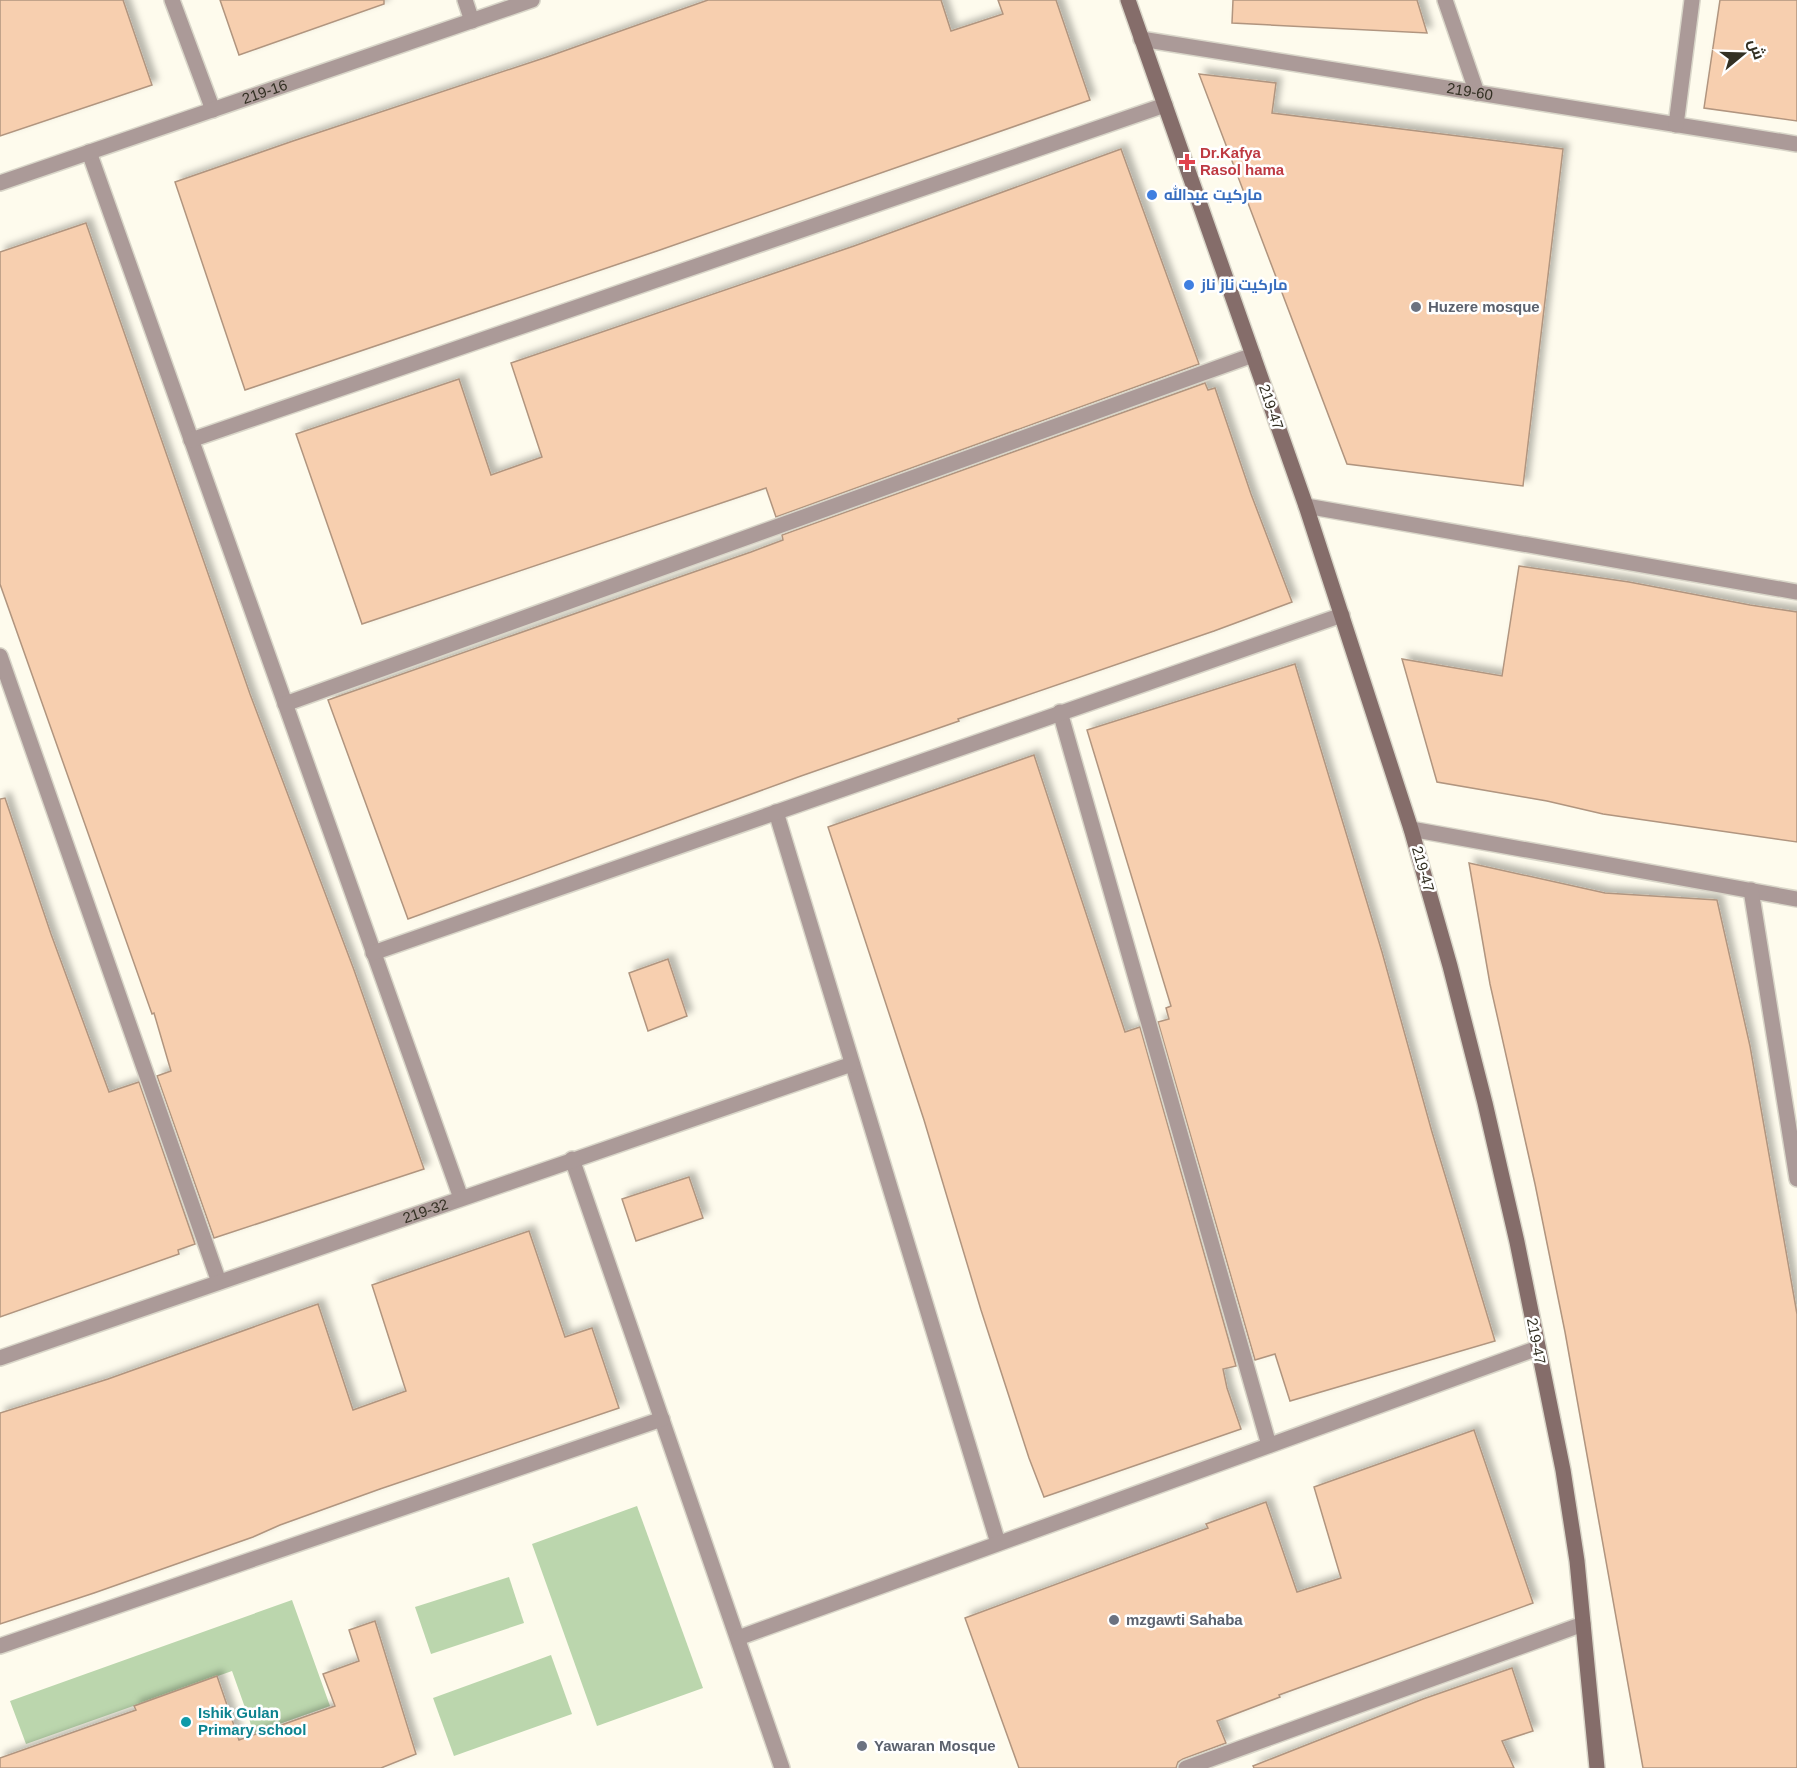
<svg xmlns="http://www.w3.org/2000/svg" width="1797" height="1768" viewBox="0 0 1797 1768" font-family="Arial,Cairo,sans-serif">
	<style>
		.green { fill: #bbd6ad }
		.building { fill: #f7cfaf; stroke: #b1957f; stroke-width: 1.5; filter: url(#shadow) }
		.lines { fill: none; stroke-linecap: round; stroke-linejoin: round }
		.street-casing { stroke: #d9d6c9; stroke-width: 18 }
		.secondary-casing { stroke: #d9d6c9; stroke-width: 18 }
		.street { stroke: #ab9a98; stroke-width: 15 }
		.secondary { stroke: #856d6a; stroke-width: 15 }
		.health-dot { fill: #e0444e; stroke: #fff; stroke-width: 2 }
		.shop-dot { fill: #3f7fe0; stroke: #fff; stroke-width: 2 }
		.worship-dot { fill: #6b7280; stroke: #fff; stroke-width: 2 }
		.culture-dot { fill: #0f9aa8; stroke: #fff; stroke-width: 2 }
		.labels { text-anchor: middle; stroke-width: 5; stroke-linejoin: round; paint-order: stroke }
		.street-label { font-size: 15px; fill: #333023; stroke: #fff }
		.health-label { font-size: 15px; font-weight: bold; fill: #be3a42; stroke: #fff; text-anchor: start }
		.shop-label { font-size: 15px; font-weight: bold; fill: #366cbe; stroke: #fff; text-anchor: start }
		.worship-label { font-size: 15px; font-weight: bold; fill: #5b616d; stroke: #fff; text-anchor: start }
		.culture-label { font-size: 15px; font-weight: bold; fill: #0d838f; stroke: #fff; text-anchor: start }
	</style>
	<defs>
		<filter id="shadow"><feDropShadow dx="5.5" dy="-5.5" stdDeviation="3" flood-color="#0004"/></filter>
	</defs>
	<rect width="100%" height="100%" fill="#fefbed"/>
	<g class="green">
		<path d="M637,1506L703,1688L597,1726L532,1544Z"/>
		<path d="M509,1577L524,1623L431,1654L415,1607Z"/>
		<path d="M292,1600L330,1706L254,1733L232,1671L26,1744L10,1701Z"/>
		<path d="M551,1655L572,1714L454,1756L433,1698Z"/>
	</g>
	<g class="building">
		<path d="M0,0H123L152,85L0,136Z"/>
		<path d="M220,0H384V4L239,55Z"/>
		<path d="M708,0H941L951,31L1003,14L998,0H1056L1090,100L657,251L245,390L175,182L293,141L547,57Z"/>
		<path d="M1233,0H1417L1427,33L1232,23Z"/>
		<path d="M1720,0H1797V121L1704,108Z"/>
		<path d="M1199,74L1276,83L1272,113L1563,149L1523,486L1347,464Z"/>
		<path d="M1121,149L1199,364L776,517L766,488L362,624L296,434L459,379L491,475L542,457L511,363L854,246Z"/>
		<path d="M86,223L250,694L354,970L424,1169L214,1238L157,1076L171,1071L154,1013L152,1014L0,584V252Z"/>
		<path d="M1205,383L1208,390L1215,388L1251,494L1292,602L1214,631L958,719L959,721L801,776L408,919L328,700L751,552L783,540L782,535Z"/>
		<path d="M1519,566L1629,582L1750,605L1797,612V842L1603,814L1547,801L1437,782L1402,659L1502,676Z"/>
		<path d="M1295,664L1382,952L1432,1132L1495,1341L1290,1401L1275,1354L1255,1360L1158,1022L1169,1019L1166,1008L1171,1006L1087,730Z"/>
		<path d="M1034,755L1125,1032L1140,1027L1236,1366L1223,1369L1227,1388L1241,1429L1044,1497L1029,1458L981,1310L924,1120L828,827Z"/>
		<path d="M5,798L51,934L109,1092L139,1082L195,1244L178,1250L179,1254L0,1317V799Z"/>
		<path d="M1469,863L1605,893L1717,900L1750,1046L1797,1314V1768H1643L1565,1332L1535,1184L1490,984Z"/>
		<path d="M668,959L687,1016L648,1031L629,973Z"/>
		<path d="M689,1177L703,1218L636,1241L622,1199Z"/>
		<path d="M529,1231L565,1337L592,1328L619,1408L380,1489L280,1525L253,1537L94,1593L0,1624V1413L108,1379L318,1304L353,1410L406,1391L372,1285Z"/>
		<path d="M1474,1430L1533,1603L1279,1695L1280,1697L1217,1721L1226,1743L1183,1759L1178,1762L1176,1768H1019L965,1618L1208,1528L1206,1524L1266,1502L1297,1592L1341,1578L1314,1487Z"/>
		<path d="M375,1621L416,1754L381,1768H0V1758L136,1710L134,1706L217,1676L239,1740L335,1706L323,1674L359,1661L349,1630Z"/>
		<path d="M1512,1668L1533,1731L1502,1741L1514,1768H1254L1253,1766L1423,1699Z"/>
	</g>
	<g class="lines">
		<g class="street-casing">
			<g id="street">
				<path d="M172,0L213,110"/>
				<path d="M465,0L472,21"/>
				<path d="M1445,0L1477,93"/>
				<path id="s1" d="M1141,39L1797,144"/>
				<path d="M1676,125L1692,0"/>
				<path d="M89,152L461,1198"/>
				<path id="s2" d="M0,183L532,0"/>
				<path d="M191,440L1165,105"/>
				<path d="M1306,506L1797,592"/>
				<path d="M0,656L219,1282"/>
				<path d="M285,704L1253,355"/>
				<path d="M1060,712L1269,1445"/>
				<path d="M776,812L998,1543"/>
				<path d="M1411,829L1797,899"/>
				<path d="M1751,890L1797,1179"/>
				<path d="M373,953L1342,615"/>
				<path d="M572,1159L782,1768"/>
				<path id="s3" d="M0,1358L852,1064"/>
				<path d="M738,1638L1538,1348"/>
				<path d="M0,1646L662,1419"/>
				<path d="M1186,1768L1583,1624"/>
			</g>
		</g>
		<g class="secondary-casing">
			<path id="secondary" d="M1128,0L1306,506L1411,829L1450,966L1485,1103L1517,1242L1563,1470L1577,1561L1597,1768"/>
		</g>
		<use href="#street" class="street"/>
		<use href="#secondary" class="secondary"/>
	</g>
	<path class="health-dot" d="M1184 153h6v6h6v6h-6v6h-6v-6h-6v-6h6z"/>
	<g class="shop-dot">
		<circle cx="1152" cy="195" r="6"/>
		<circle cx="1189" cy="285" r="6"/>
	</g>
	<g class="worship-dot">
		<circle cx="1416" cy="307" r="6"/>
		<circle cx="1114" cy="1620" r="6"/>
		<circle cx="862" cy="1746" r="6"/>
	</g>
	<circle class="culture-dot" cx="186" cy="1722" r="6"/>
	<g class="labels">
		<g class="street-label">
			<text dy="5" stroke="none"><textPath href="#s2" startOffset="280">219-16</textPath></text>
			<text dy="5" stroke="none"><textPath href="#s1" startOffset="333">219-60</textPath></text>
			<text transform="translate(1271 407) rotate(71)" y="5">219-47</text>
			<text transform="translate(1423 869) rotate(74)" y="5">219-47</text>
			<text dy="5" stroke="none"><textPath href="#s3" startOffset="450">219-32</textPath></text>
			<text transform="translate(1536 1341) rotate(79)" y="5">219-47</text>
		</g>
		<g class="health-label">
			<text x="1200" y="158">Dr.Kafya<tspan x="1200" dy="17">Rasol hama</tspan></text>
		</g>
		<g class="shop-label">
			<text x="1164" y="200">ماركيت عبدالله</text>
			<text x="1201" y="290">ماركيت ناز ناز</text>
		</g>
		<g class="worship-label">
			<text x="1428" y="312">Huzere mosque</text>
			<text x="1126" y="1625">mzgawti Sahaba</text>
			<text x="874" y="1751">Yawaran Mosque</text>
		</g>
		<g class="culture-label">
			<text x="198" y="1718">Ishik Gulan<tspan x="198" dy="17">Primary school</tspan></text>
		</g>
	</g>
	<g transform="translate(1743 54) rotate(71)" stroke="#ffffff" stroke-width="4.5" paint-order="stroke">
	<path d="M0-4.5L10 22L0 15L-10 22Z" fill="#333023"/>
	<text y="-9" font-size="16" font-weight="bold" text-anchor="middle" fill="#333023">ش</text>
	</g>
</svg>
